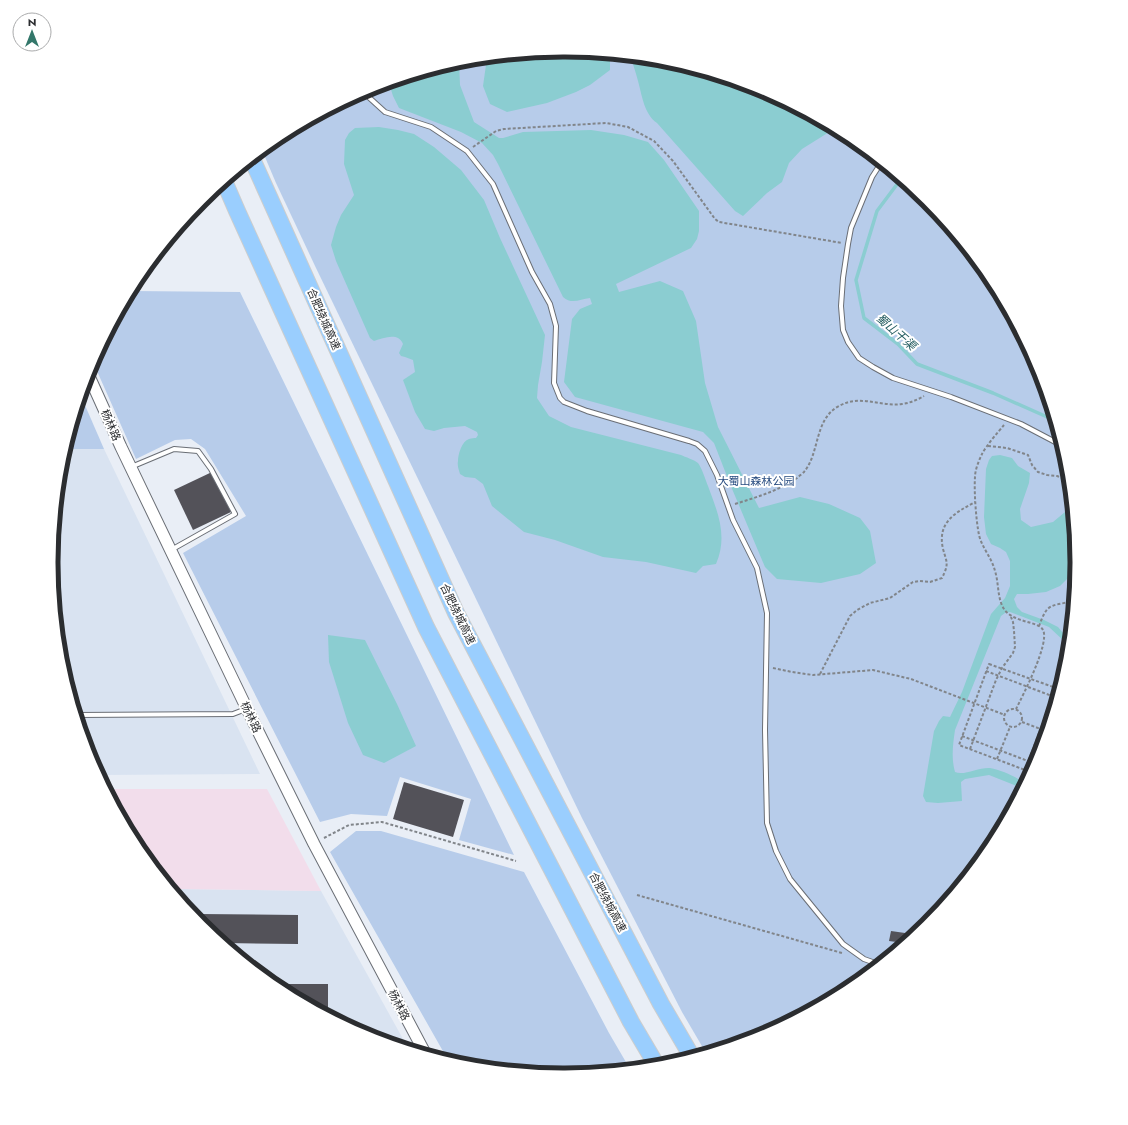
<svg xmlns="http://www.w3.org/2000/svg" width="1128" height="1125" viewBox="0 0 1128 1125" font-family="Jost,'Noto Sans SC',sans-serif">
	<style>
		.built { fill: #d9e3f1 }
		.industrial { fill: #f2ddeb }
		.green { fill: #b7ccea }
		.water { fill: #8bcdd1 }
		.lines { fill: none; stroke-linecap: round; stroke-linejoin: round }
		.stream { stroke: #8bcdd1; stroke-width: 3.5 }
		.building { fill: #535259 }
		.service-casing { stroke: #6a6e75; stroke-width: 6 }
		.tertiary-casing { stroke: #6a6e75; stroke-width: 13 }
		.motorway-casing { stroke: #cccdcd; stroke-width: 18 }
		.path { stroke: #81858a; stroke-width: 2; stroke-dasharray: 3 2; stroke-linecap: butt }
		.service { stroke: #fff; stroke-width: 4 }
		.tertiary { stroke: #fff; stroke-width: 11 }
		.motorway { stroke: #9acefe; stroke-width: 16 }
		.labels { text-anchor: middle; stroke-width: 4; stroke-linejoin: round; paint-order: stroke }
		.street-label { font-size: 11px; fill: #2b2d30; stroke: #fff }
		.park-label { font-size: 11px; fill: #284c80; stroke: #fff }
		.water-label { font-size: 12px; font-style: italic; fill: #265e62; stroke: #fff }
		.rim { fill: none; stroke: #2b2d30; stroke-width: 5 }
	</style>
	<rect width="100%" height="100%" fill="#e9eef6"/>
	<g class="built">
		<path d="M65,449H104L260,774L99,775L90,758L61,662L52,562L61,462Z"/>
		<path d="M173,889L321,891L408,1048L368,1036L279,988L201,925Z"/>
	</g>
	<path class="industrial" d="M107,789H267L321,891L173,889L138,847Z"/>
	<g class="green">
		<path d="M564,50L664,60L760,89L849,137L927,200L990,278L1038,367L1067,463L1076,563L1067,663L1037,759L990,847L926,925L849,989L760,1036L706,1053L682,1012L582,818L316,268L276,183L262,150L279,136L368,89L464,60Z"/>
		<path d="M131,291L240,292L514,855L459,840L471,799L400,777L387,816L351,814L320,822L183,553L246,516L205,449L191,439L175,440L136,459L93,362Z"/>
		<path d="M81,396L104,449H65Z"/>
		<path d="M356,831H381L524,872L609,1033L630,1069L564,1075L464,1065L448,1060L330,852Z"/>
	</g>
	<g class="water">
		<path d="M564,50L607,54L610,57V70L590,85L576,92L547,103L507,112L490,104L483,86L487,58Z"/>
		<path d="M631,57L664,60L692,68L697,74L708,79H726L760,89L834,129L802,149L789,163L782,182L767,193L743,216L735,211L657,123C644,114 642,95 638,81C636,73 633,65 631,57Z"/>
		<path d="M459,61L460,85L474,122L499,138H503L523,132L591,130L624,135L648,142L664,160L699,211V231L697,239L691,248L616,284L619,292L660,281L683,291L696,321L705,383L718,427L759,508L800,497L829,504L860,518L870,531L876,563L860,574L821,583L777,579L765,567L730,484L714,443L703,432L575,397L564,382L572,319L580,309L592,304L590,298C580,299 572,305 563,297L498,164L493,155L482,143L461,132L399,108L393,96L389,83Z"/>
		<path d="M379,127L398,130L414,134L434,147L461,170L484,200L500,238L545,335L542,362L538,385L537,398L549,416L571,427L681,455C685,457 695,460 698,463C701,466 706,481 708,486C718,513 728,536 716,564L703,566L696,573L646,562L603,557L555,540L524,532L492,506L483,484L475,478L465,477L460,474C459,470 457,466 458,461C458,454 462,441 469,439C472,438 474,438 476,438L478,435L477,432L465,426L444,428L434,431L425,429L415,412L403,380L415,372L413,360L405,357L401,356L399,353L403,344C398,332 384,338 374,341L370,338L336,261L331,245L336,227L341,215L354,195L344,164L345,140L349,133L355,128Z"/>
		<path d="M1000,455L1012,458L1018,466L1030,473L1029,483L1020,509L1021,520L1031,527L1053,522L1065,512H1072L1076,563L1072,574L1060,586L1046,592L1028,594H1017L1014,599L1017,607L1022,612L1044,620L1058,627L1069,640L1068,647L1065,642L1049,627L1010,612L1005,613L1001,616L955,730C953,744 951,758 955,772C964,776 979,767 990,768C1000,770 1012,775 1020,780C1033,772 1042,740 1047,726L1037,759L1022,788L989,775L965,779L961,782L962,801L938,803L926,802L923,796L934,731L939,721L943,716L950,717L962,692L991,614L1005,598L1010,586V561L1006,552L1000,548L991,544L986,534L984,517L986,469L989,460L992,456Z"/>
		<path d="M328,635L365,640L397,704L416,746L384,763L363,755L348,723L329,662Z"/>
	</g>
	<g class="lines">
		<path class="stream" d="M901,179L877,211L856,280L864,318L898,344L917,364L993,393L1054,420"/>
	</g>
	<g class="building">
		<path d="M212,472L231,512L193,530L174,490Z"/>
		<path d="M404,782L464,800L453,837L393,819Z"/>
		<path d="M198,914L298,915V944L224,943L201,925L198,920Z"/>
		<path d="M891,931L912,934V937L904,943L889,941Z"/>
		<path d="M273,984H328V1015L279,988Z"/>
	</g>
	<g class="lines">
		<g class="service-casing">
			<g id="service">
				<path d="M363,92L385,112L431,127L467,151L493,184L532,272L550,304L556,326L554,383L560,398L564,402L587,411L689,441L697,444L705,451L717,475L733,520L757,568L767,613L765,730L767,823L776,851L790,879L843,944L864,959L878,964"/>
				<path d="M881,163L872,177L851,228L848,244L843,278L841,306L843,330L848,342L859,358L873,367L893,378L951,397L1021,424L1061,445"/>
				<path d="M131,467L174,449L198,451L211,469L235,514L171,550"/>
				<path d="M77,715L233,714L246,709"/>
			</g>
		</g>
		<g class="tertiary-casing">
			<path id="tertiary" d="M88,374L121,447L247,709L314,844L425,1053"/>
		</g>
		<g class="motorway-casing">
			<g id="motorway">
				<path d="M252,159L456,613L661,1004L692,1057"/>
				<path d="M224,181L237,211L426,627L631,1022L657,1066"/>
			</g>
		</g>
		<g class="path">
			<path d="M473,147L496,131L504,129L606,123L628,127L654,141L673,161L715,219L719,222L842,243"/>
			<path d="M1004,425C998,432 986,446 982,454C979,460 975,470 975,477C974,492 976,520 979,535C982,548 992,558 995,571C999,583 997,598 1004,609C1013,623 1039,621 1043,630C1050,643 1023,695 1016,709"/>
			<path d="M988,446L1007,448L1028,455L1032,465L1038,472L1047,475L1057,476L1068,480"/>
			<path d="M735,504C757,497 778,491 797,478C799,476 802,474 804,472C820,453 814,419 839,406C860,394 880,407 902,404C910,403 917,400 924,396"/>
			<path d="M1039,626C1041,621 1043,615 1046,611C1051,603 1065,604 1073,601"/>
			<path d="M989,664L1056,688L1025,770L959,745Z"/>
			<path d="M773,668L792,672L813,675L873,670L911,679L1005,715"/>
			<path d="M986,671L1052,696"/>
			<path d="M820,674L850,616L857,610L870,603L890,598L913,582L920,581L930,582L942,578C949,564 947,563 943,549C937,522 955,513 975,502"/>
			<circle cx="1013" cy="718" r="9"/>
			<path d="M1022,722L1046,731"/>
			<path d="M962,736L1028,761"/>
			<path d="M970,749L996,680L1002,668L1013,653L1015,647L1014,631L1013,622L1011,617"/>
			<path d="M997,759L1010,727"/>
			<path d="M324,838L349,825L382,822L516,861"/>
			<path d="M637,895L842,953"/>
		</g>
		<use href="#service" class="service"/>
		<use href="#tertiary" class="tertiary"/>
		<use href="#motorway" class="motorway"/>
	</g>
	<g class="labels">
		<g class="street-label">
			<text transform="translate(324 319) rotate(66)" y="4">合肥绕城高速</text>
			<text transform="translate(111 425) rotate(66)" y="4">杨林路</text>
			<text transform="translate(458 614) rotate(64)" y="4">合肥绕城高速</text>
			<text transform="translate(251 717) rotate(64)" y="4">杨林路</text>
			<text transform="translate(608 902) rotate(62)" y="4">合肥绕城高速</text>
			<text transform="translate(399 1005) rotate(62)" y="4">杨林路</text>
		</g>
		<g class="park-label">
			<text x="756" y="485">大蜀山森林公园</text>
		</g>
		<g class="water-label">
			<text transform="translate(896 332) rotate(41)" y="4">蜀山干渠</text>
		</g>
	</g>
	<path d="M0 0H1128V1125H0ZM563 57H565A505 505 0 0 1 1070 562V563A505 505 0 0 1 565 1068H563A505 505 0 0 1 58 563V562A505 505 0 0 1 563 57Z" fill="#fff" fill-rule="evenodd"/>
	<path class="rim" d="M563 57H565A505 505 0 0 1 1070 562V563A505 505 0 0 1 565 1068H563A505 505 0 0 1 58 563V562A505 505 0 0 1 563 57Z"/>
	<g transform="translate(32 32)"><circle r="19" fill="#ffffff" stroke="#aaabac"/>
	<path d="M0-3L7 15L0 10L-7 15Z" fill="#33776a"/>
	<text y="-6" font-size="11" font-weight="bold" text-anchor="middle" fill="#2b2d30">N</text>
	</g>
</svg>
